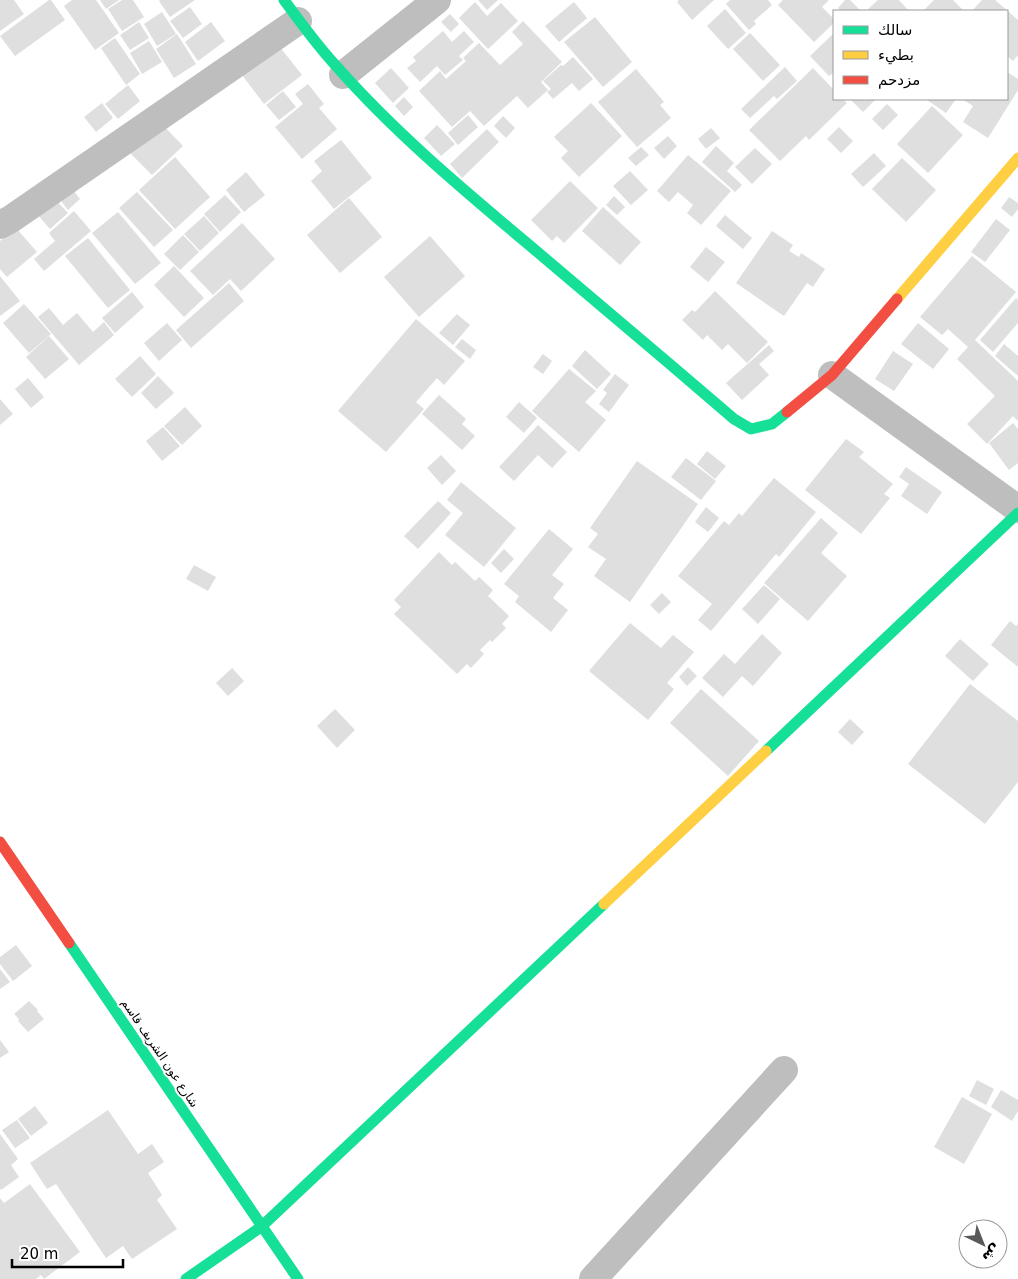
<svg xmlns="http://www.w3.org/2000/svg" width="1018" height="1279" viewBox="0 0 1018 1279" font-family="'DejaVu Sans',Cairo,sans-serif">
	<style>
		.building { fill: #dfdfdf }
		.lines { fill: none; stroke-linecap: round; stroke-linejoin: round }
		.street { stroke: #bebebe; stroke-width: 28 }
		.fast { stroke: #16e098; stroke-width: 11 }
		.slow { stroke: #ffcf43; stroke-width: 11 }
		.jam { stroke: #f24e42; stroke-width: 11 }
		.labels { text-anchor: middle; stroke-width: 4; stroke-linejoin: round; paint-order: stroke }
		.street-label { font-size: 12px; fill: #000; stroke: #fff }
	</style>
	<rect width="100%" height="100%" fill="#fff"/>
	<g class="building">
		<path d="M0,0H14L24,14L0,31Z"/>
		<path d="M49,0H51L65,20L15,56L0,36Z"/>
		<path d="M72,0H96L119,33L95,50L64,6Z"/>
		<path d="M100,0H119L106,9Z"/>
		<path d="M122,0H133L144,17L122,31L108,9Z"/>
		<path d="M160,0H195L170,17L159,1Z"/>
		<path d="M478,0H498L487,10Z"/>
		<path d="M679,0H714L692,20L677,2Z"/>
		<path d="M730,0H768L772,5L754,21L756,24L749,30L726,4Z"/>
		<path d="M783,0H829L822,7L834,19V23L814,42L778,5Z"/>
		<path d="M845,0H850L860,10L859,11H841L838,8Z"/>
		<path d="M878,0H899L909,11H866Z"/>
		<path d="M934,0H953L963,10L962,11H923Z"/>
		<path d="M982,0H995L1018,20V55L1013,61L1007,56V11H972Z"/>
		<path d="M475,2L487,16L501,3L518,21L488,49L459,18Z"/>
		<path d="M574,2L587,18L559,42L545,26Z"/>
		<path d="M190,7L202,24L183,38L170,21Z"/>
		<path d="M725,9L746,33L728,49L707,26Z"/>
		<path d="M162,12L176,34L157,46L144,24Z"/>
		<path d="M450,14L459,24L451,32L441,22Z"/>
		<path d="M595,17L632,62L603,87L564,42Z"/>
		<path d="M523,21L562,62L541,82L548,90L528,108L517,96L484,126L470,111L452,127L419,91L440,71L446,79L466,61L463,58L479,43L500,65L523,44L512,32Z"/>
		<path d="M139,22L149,38L130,50L120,35Z"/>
		<path d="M211,22L225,41L198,61L185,42Z"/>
		<path d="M443,31L452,42L464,31L474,42L459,56L463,60L445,75L437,66L420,82L407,68L416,61L413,57Z"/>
		<path d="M750,33L780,65L763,81L733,49Z"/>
		<path d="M834,33V72L829,76L810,56Z"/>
		<path d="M177,34L196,64L174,78L156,49Z"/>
		<path d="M115,38L140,74L126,85L101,48Z"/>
		<path d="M149,41L162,62L142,74L130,53Z"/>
		<path d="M276,42L302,75L264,104L239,71Z"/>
		<path d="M573,57L593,79L579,91L572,83L553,99L547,92L551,89L543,81L561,65L563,66Z"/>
		<path d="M785,67L797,81L777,99L774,96L750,118L741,109Z"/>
		<path d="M391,68L409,88L393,103L375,83Z"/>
		<path d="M813,68L834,90V99H842L847,103L809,140L806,136L780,161L749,130Z"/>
		<path d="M636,69L664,102L660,105L671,118L637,147L598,102Z"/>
		<path d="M1007,72L1018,79V90L988,138L963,122L973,106L962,99H1007Z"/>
		<path d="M308,84L324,104L319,108L337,129L302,159L275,127L303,104L295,94Z"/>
		<path d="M128,85L140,101L118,119L105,104Z"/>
		<path d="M283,91L296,107L279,120L266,105Z"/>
		<path d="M404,97L413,107L404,116L395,106Z"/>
		<path d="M850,99H876L863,112Z"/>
		<path d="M928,99H956L946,113L927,100Z"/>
		<path d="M102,103L113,118L96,132L84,117Z"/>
		<path d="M591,103L622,136L579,177L561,158L568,151L554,137Z"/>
		<path d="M887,104L898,115L883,130L872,119Z"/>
		<path d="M932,106L963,135L928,173L897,144Z"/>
		<path d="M468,115L478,127L458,145L448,133Z"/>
		<path d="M503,116L515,128L506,138L494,126Z"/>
		<path d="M159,121L183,146L152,175L128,151Z"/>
		<path d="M437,125L455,144L441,156L424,138Z"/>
		<path d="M839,127L853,141L841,153L827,139Z"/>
		<path d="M711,128L720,138L706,149L698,139Z"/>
		<path d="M487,129L499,142L462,178L450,164Z"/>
		<path d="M668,136L677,146L664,159L654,148Z"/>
		<path d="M341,140L372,178L334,209L311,181L322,171L314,161Z"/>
		<path d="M716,146L734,163L727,171L742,185L735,192L702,162Z"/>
		<path d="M641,147L649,155L636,166L628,158Z"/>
		<path d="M755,148L772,164L752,184L735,167Z"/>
		<path d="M874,153L886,166L863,187L851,174Z"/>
		<path d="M688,155L731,191L701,225L687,213L693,205L678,192L669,202L657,191Z"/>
		<path d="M175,157L210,197L175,229L139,190Z"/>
		<path d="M902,158L936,190L906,222L872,189Z"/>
		<path d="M630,171L648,190L631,205L613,186Z"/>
		<path d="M246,172L265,195L244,212L226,190Z"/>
		<path d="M570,181L598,208L564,243L557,236L552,241L531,220Z"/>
		<path d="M73,190L80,199L68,210L61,201Z"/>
		<path d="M137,192L173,230L154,247L119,208Z"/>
		<path d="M225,195L241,212L220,232L204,214Z"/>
		<path d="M614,196L625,207L617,215L606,205Z"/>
		<path d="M1009,197L1018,203V209L1012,217L1001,208Z"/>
		<path d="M349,198L382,237L340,273L307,235Z"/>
		<path d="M55,199L68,213L50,229L37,214Z"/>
		<path d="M603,207L641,242L620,265L582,231Z"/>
		<path d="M74,211L91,231L44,271L34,259L55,241L49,233Z"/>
		<path d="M118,212L161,263L135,284L92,233Z"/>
		<path d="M725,215L752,238L743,249L716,226Z"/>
		<path d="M204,216L219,233L200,251L184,234Z"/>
		<path d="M996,219L1010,230L985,262L971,252Z"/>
		<path d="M242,223L275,259L241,291L230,279L213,295L190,271Z"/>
		<path d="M16,228L37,252L7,277L0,269V241Z"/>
		<path d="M772,231L793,245L789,251L799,257L801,253L825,269L813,287L807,283L784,316L736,283Z"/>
		<path d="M183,235L199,252L180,270L164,254Z"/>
		<path d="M430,236L465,276L419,317L384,277Z"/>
		<path d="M88,238L130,290L108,308L65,256Z"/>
		<path d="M706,247L725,262L708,282L690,267Z"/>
		<path d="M972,256L1016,292L975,340L1018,381V421L1013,416L987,444L967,424L995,396L957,359L968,347L948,329L942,335L920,317Z"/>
		<path d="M174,266L204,298L184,317L154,285Z"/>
		<path d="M0,276L20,301L0,316Z"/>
		<path d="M229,283L244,301L191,348L176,330Z"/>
		<path d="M715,291L768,342L747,363L728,344L722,350L707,335L703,340L682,320L692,310L695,312Z"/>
		<path d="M132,292L144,307L115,333L102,318Z"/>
		<path d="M1016,298L1018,300V323L993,352L980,340Z"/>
		<path d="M24,304L51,334L29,353L3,323Z"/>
		<path d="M49,308L63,325L77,313L93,332L104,322L114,335L79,365L38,317Z"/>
		<path d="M457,314L470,325L453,345L439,333Z"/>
		<path d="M416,319L465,361L444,385L437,378L416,402L424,409L386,452L338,411Z"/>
		<path d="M167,323L182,340L159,361L144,343Z"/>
		<path d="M918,323L949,349L933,369L901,344Z"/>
		<path d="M49,336L69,359L45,379L26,357Z"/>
		<path d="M462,339L476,350L470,359L455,347Z"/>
		<path d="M1004,344L1018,356V376L995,356Z"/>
		<path d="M769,345L774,351L759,364L769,375L742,400L726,383Z"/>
		<path d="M585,350L611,374L597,389L572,366Z"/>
		<path d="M893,351L913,364L894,391L875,379Z"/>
		<path d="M543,354L552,361L543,374L533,367Z"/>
		<path d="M140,356L156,374L132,397L115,379Z"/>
		<path d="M569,369L596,391L585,402L606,420L579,452L532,411Z"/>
		<path d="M615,374L629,385L609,412L599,404L607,393L603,390Z"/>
		<path d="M158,376L174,393L156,409L141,393Z"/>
		<path d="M28,378L44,397L31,408L15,389Z"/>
		<path d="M439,395L466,419L462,424L475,436L462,450L422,414Z"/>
		<path d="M0,399L13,414L0,425Z"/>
		<path d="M519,402L537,418L524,433L506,417Z"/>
		<path d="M185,407L202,426L182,445L164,426Z"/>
		<path d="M1013,423L1018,429V463L1009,470L989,443Z"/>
		<path d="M538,425L567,452L552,468L538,455L514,481L499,467Z"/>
		<path d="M163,427L180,446L162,461L146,441Z"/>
		<path d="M846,439L864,452L859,457L893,484L884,494L890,498L861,534L805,490Z"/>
		<path d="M707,451L726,466L715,479L697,464Z"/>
		<path d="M441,455L456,471L442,485L427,468Z"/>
		<path d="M686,458L716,481L701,500L671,477Z"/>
		<path d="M637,461L698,504L630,602L594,576L606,559L588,547L598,534L590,528Z"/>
		<path d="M906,467L942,492L927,514L901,496L909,484L899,477Z"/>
		<path d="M774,478L816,512L779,557L776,554L711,631L698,620L712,604L678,576L724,521L729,525L739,513L742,516Z"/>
		<path d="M461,482L516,528L484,567L445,535L463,513L447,500Z"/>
		<path d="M438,501L451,513L418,549L404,536Z"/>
		<path d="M706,507L719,518L708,532L695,522Z"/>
		<path d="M821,518L838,533L821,553L847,576L808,621L764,583Z"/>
		<path d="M549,529L573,549L552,575L564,584L553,598L568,610L551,632L515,602L519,596L504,584Z"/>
		<path d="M504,549L514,559L501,573L491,563Z"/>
		<path d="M439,552L452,565L455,562L475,581L479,577L493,590L488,596L509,616L502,624L506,628L492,642L490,640L480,650L484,654L471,668L467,664L457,674L394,614L401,607L394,600Z"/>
		<path d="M194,565L216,577L208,591L186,579Z"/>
		<path d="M764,585L780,599L758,624L742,609Z"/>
		<path d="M662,593L671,602L659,614L650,605Z"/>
		<path d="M1010,621L1016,626L1018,624V667L991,645Z"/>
		<path d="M630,623L661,648L673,635L694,652L667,683L674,689L648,720L589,671Z"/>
		<path d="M762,634L782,653L753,686L742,676L723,697L702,678L724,654L735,664Z"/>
		<path d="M960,639L989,664L973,681L945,656Z"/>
		<path d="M688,667L697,676L687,686L679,677Z"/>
		<path d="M232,668L244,681L228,696L216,683Z"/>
		<path d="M970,684L1018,721V782L985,824L908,764Z"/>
		<path d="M701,689L759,741L728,776L670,723Z"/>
		<path d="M335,709L355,730L337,748L317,726Z"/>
		<path d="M850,719L864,732L852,745L838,732Z"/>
		<path d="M16,945L32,966L13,981L0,964V957Z"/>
		<path d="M0,969L10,982L0,989Z"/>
		<path d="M29,1001L38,1010L37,1011L44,1019L28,1032L18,1021L19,1019L14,1014Z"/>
		<path d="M0,1040L9,1052L0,1058Z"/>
		<path d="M977,1080L994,1089L986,1105L969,1096Z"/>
		<path d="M1001,1090L1018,1100V1111L1012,1121L991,1107Z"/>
		<path d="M962,1097L992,1114L964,1164L934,1147Z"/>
		<path d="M35,1106L48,1123L31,1136L18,1119Z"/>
		<path d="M108,1110L138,1154L152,1144L164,1162L148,1173L162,1195L157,1200L177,1229L132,1259L123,1246L106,1258L56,1184L47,1189L30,1163Z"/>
		<path d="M17,1120L30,1138L15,1148L2,1130Z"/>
		<path d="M0,1134L18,1159L11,1165L19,1177L1,1190L0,1188Z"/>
		<path d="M30,1184L80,1252L44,1279L41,1275L36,1279H0V1198L4,1203Z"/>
	</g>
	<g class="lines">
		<g class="street">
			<path d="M343,75L437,0"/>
			<path d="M0,225L11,219L298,21"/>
			<path d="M832,375L1018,509"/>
			<path d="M593,1279L784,1070"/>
		</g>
		<g class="fast">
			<path d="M284,0C301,23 318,47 338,68C399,137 471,196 541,255C605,309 670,364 734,419L751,429L772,424L787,412"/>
			<path d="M766,751L1018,513"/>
			<path d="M69,943L298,1279"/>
			<path d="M186,1279L261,1227L604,904"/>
		</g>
		<g class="slow">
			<path d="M897,299L1018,158"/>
			<path d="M604,904L766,751"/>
		</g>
		<g class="jam">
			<path d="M787,412L832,375L897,299"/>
			<path d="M0,842L69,943"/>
		</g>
	</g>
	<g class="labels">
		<g class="street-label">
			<text transform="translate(160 1053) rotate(56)" y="4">شارع عون الشريف قاسم</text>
		</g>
	</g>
	<rect x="833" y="10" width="175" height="90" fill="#ffffff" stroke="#999999"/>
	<rect x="843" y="26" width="25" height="8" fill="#16e098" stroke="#999999"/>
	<text x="878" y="35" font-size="15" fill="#000000">سالك</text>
	<rect x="843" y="51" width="25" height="8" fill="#ffcf43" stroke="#999999"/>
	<text x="878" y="60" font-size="15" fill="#000000">بطيء</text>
	<rect x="843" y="76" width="25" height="8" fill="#f24e42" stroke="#999999"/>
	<text x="878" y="85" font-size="15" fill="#000000">مزدحم</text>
	<g transform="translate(983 1244) rotate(137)"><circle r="24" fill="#ffffff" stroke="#999999"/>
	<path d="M0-4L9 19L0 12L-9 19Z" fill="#595959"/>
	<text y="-8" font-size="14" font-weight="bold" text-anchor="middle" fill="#000000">ش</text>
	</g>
	<path d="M12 1259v8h111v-8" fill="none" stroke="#000000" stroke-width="2.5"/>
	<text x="20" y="1259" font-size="15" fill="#000000" stroke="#ffffff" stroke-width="4" paint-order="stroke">20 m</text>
</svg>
